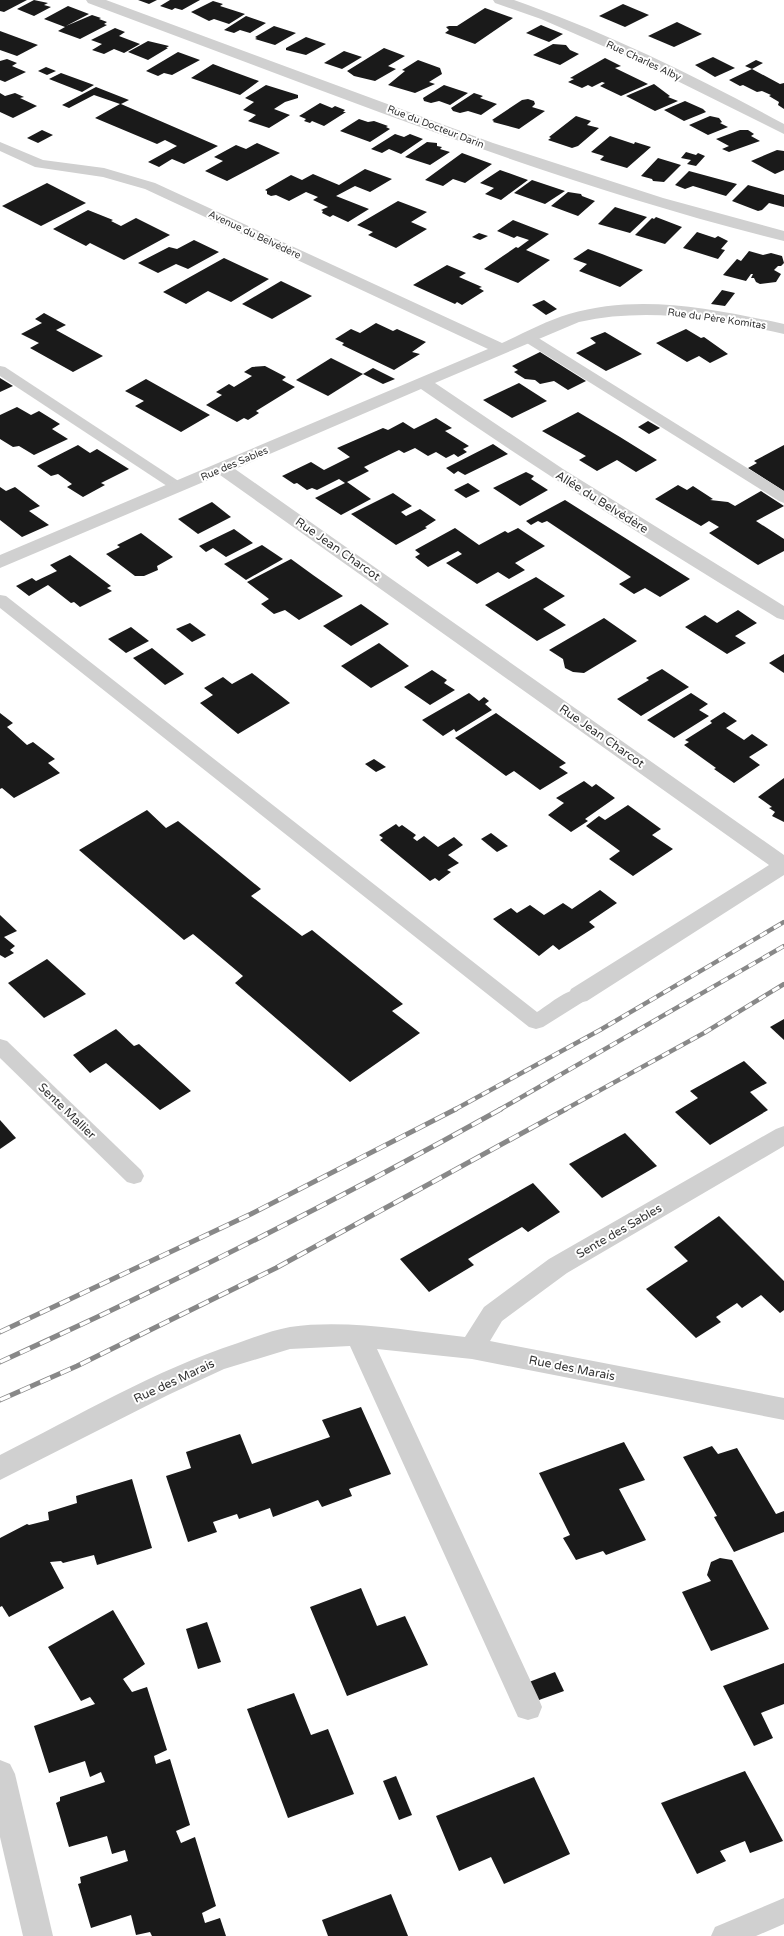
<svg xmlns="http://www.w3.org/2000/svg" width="784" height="1936" viewBox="0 0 784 1936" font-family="'Varela Round',sans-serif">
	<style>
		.building { fill: #1a1a1a }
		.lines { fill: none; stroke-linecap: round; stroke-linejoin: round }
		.service { fill: #d0d0d0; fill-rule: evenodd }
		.minor { fill: #d0d0d0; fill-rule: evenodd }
		.rail-far1-casing { stroke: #888; stroke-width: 4.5 }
		.rail-casing { stroke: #888; stroke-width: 5 }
		.rail-far1 { stroke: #fff; stroke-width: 3; stroke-dasharray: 8; stroke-linecap: butt }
		.rail { stroke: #fff; stroke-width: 3.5; stroke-dasharray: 11; stroke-linecap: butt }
		.labels { text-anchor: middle; stroke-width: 4; stroke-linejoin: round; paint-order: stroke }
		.far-street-label { font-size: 10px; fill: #333; stroke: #fff }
		.street-label { font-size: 12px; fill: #333; stroke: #fff }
	</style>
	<rect width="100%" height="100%" fill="#fff"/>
	<g class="building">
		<path d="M0,0H27L4,12L0,11Z"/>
		<path d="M34,0L48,3L44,5L51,7L34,16L17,9Z"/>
		<path d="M138,0H157L149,4Z"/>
		<path d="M170,0H200L182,10L175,8L172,10L160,6Z"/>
		<path d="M213,1L223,4L220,6L245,14L229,24L214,19L209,21L191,12Z"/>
		<path d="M623,4L649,15L625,27L599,16Z"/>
		<path d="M68,6L89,14L66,26L92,15L101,18L99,19L107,22L104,24L107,25L80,39L58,31L65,27L44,19Z"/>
		<path d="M485,8L513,18L475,44L445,33L449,30L446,27L449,26H457Z"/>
		<path d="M246,16L266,23L250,33L240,30L234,33L224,30Z"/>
		<path d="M677,22L702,34L674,47L648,36Z"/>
		<path d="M541,25L563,34L549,42L526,33Z"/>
		<path d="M274,26L296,33L275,45L255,39L257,38L255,37Z"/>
		<path d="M115,28L125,32L119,36L140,44L124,53L114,49L104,54L92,50L102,44L91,40Z"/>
		<path d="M0,31L38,45L17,56L0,50Z"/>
		<path d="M306,37L326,44L306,55L286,50V48Z"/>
		<path d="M148,41L169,46L166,48H168L148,60L128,52Z"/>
		<path d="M553,44L566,45L570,50L579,54L560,65L533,55Z"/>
		<path d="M384,48L405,56L388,66L396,69L375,81L354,76L347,71Z"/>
		<path d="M344,51L362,57L342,69L324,63Z"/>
		<path d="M178,52L200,60L172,75L164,73L158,76L146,71Z"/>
		<path d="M713,57L735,68L715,77L695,65Z"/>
		<path d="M605,58L621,66L615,68L648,84L621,96L600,86L605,83L602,82L592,87L588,85L582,88L568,82L574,79L570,78Z"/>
		<path d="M7,59L17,63L12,66L26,72L5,82L0,80V61Z"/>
		<path d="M418,60L440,68L442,74L429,82L435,84L415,93L388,85L405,71L402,70Z"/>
		<path d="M756,60L763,63L752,69L745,66Z"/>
		<path d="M213,64L226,69L259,81L240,95L191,78Z"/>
		<path d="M46,67L56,71L47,75L38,71Z"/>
		<path d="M752,69L780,84L784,83V109L778,105L779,102L769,96L771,95L762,91L757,92L743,85L740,86L729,80Z"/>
		<path d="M61,73L94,85L82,92L49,79Z"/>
		<path d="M654,84L670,96L668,97L678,101L655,111L626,96Z"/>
		<path d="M266,85L298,95V98L285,102L274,109L290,115L269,128L248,121L256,115L243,110L254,102L245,98Z"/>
		<path d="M444,85L468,93L450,105L439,101L431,103L424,101L423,98Z"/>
		<path d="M96,87L129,100L121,104L218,146L184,164L172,159L159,167L148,162L177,146L165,140L157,144L95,118L120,104L94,95L69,108L62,105Z"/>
		<path d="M0,93L5,96L15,93L24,97L20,98L37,106L13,118L0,112Z"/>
		<path d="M474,93L483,96L480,98L497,104L481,115L468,111L460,113L453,111L451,108Z"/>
		<path d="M528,99L534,101L535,104L532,107L545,111L519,129L493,122L494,121L492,120L522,100Z"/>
		<path d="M685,101L703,109L706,112L684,121L664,110Z"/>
		<path d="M320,103L332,108L335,106L345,110L343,112H346L324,126L312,121L310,123L304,121L306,119L299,116Z"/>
		<path d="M576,116L591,121L587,125L599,128L578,146L572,148L548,140L551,138L549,137Z"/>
		<path d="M710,116L719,118L722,122L720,123L728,127L708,135L689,125Z"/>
		<path d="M359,119L368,122L374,121L388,126L386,127L390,129L370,142L340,131Z"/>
		<path d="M42,130L53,135L38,143L27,138Z"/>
		<path d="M740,130H748L754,134L751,136L760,141L729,152L722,149L729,146L716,139Z"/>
		<path d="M395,134L404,137L410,134L423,139L401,154L389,149L382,153L371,149Z"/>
		<path d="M610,136L634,144L635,142L651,147L627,168L600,160L604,156L591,152Z"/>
		<path d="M427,142L437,143V146L442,147L440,149L450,152L430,165L405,157Z"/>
		<path d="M257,143L280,153L227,181L205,171L223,161L214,157L236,145L246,149Z"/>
		<path d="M777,150L784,151V170L775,174L751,161Z"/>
		<path d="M686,152L696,155L698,153L705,156L696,166L687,164L691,160L681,158Z"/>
		<path d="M462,153L492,164L465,183L453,179L443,186L425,180Z"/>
		<path d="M658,158L681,165L664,182L653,181L652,179L641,176Z"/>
		<path d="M365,169L392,179L370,192L355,186L336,196L369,209L348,222L333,215L330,217L322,213L323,211L321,210L328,207L313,200L318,197L306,192L289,201L276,195L271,196L267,194V191L265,190L291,175L302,180L313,174L339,185Z"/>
		<path d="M500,170L528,180L501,200L485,194L494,188L480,183Z"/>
		<path d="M689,171L737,184L726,196L693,186L685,189L675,185Z"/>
		<path d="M532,180L565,191L545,204L514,193Z"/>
		<path d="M47,183L86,203L41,226L2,206Z"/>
		<path d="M748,185L784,195V207L769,203L762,210L758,211L732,201Z"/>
		<path d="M568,192L581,194L582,196L595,201L578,216L551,206Z"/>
		<path d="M398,201L427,212L411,222L427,229L396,248L368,235L373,232L357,225Z"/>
		<path d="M615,207L647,217L630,233L598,224Z"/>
		<path d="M88,210L113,220L111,221L121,226L136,218L170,235L124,260L90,243L86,246L53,229Z"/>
		<path d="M656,217L682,227L665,244L635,235L652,218L654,219Z"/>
		<path d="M513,220L549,234L526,250L550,260L518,283L484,269L516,247L518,248L529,240L517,236L514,238L497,231Z"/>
		<path d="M697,232L715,238L718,236L728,241L721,249L725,250L718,259L683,248Z"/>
		<path d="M479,233L488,236L480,240L472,237Z"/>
		<path d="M194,240L219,252L188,269L176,264L158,273L138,263L169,247L177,249Z"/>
		<path d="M588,249L602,254L643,270L620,287L579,271L587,264L573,259Z"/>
		<path d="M749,251L763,255L771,253L782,256L784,263L781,266H778L774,270L781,274L776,282L760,284L756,282L754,278H751L753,274H751L746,281L723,275L737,259L741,261Z"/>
		<path d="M224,258L269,279L231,302L208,291L186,304L163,292Z"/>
		<path d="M447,265L466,273L459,277L482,287L479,288L484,291L462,305L457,302L455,304L413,285Z"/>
		<path d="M281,281L312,296L272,319L242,304Z"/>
		<path d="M722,290L735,293L725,306L711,304Z"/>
		<path d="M544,300L557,309L546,315L532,305Z"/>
		<path d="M44,313L66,325L56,330L103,356L73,372L30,348L39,343L21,334L42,323L35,319Z"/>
		<path d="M376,323L393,331L397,329L426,342L412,352L420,354L394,370L342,345L344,343L335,339L351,329L360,333Z"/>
		<path d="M686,329L701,338L704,337L728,354L710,363L699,356L687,362L656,343Z"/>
		<path d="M605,332L642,354L606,371L576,353L596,343L590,338Z"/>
		<path d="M540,352L586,381L568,390L554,381L540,384L535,380L525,379L514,372L518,370L512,366Z"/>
		<path d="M331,358L363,374L328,396L296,380Z"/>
		<path d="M265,366L286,377L282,380L295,387L256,411L259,413L248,420L244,418L237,422L206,405L222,395L216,392L229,384L234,387L252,376L244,372L252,367Z"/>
		<path d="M373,368L395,379L383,384L363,374Z"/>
		<path d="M0,378L13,386L0,392Z"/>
		<path d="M146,379L210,415L181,432L135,406L144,401L125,391Z"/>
		<path d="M519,383L547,401L512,418L483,400Z"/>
		<path d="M17,407L31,415L39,411L60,424L52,429L68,439L34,455L19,446L13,447L0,439V415Z"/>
		<path d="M578,412L620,437L657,460L636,472L617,460L597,471L579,460L586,456L542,431Z"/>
		<path d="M436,418L452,428L445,431L469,446L463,449L467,452L458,457L454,454L446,458L436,452L428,456L415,448L404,453L399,450L364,467L369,471L347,482L371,499L341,515L315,498L345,483L339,479L317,490L312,488L307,490L297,483L294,484L282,476L311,462L324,470L350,457L337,448L383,428L388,430L403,422L414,429Z"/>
		<path d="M648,421L660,428L649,434L638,427Z"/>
		<path d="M493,444L508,454L465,475L458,471L454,474L446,468Z"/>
		<path d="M78,445L90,453L97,449L129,469L101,483L105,485L83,497L67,487L72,484L58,474L51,476L37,466Z"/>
		<path d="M784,445V491L748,468L757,463L754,461Z"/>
		<path d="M526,472L534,476L531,479L548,490L520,506L493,488Z"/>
		<path d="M468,483L480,491L466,498L454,490Z"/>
		<path d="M678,485L687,490L693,486L713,499L710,500L728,502L735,506L761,491L784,506L756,521L784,539V551L758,565L709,533L719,527L709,521L701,526L655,499Z"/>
		<path d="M0,487L6,491L15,487L40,506L29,511L49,525L22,537L0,520Z"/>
		<path d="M393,493L412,506L401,512L406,516L420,509L436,520L425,527L427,528L396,545L351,514Z"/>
		<path d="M565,500L660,560L690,579L660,597L645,588L634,594L619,584L631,577L547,521L542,523L538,521L531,525L526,521Z"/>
		<path d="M212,502L231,517L198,534L178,519Z"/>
		<path d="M455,528L479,545L505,531L508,533L518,528L545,546L515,563L525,570L509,579L498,572L477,584L446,563L462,554L458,551L428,567L415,557L420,554L415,550Z"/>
		<path d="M234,529L253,543L226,557L213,548L206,552L199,546Z"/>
		<path d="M141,533L173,557L157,566L158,570L144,576H135L106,554L120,547L117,545Z"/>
		<path d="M262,545L283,559L246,580L224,564Z"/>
		<path d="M70,555L111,586L107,588L112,591L80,607L74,602L71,603L48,585L29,596L16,586L32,578L36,581L57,571L50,565Z"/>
		<path d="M291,559L313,575L343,596L299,620L285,610L274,614L261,604L269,599L247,582Z"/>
		<path d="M536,577L565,596L543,609L566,625L537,641L485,605Z"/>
		<path d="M361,604L389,624L351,646L323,626Z"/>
		<path d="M738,610L757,623L735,636L746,643L727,654L685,627L705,615L717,623Z"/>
		<path d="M604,618L637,641L584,673L573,672L565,668L563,659L549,650Z"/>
		<path d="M190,623L206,635L192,642L176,629Z"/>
		<path d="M131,627L149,641L126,653L108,639Z"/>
		<path d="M379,643L409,666L371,688L341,666Z"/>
		<path d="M152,648L184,674L165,685L133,658Z"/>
		<path d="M784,654V673L769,663Z"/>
		<path d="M662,669L689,687L641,716L617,699L649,680L646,678Z"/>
		<path d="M432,670L447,680L444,683L455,690L430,705L404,687Z"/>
		<path d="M252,673L290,703L238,734L200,703L213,695L204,688L223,677L232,684Z"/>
		<path d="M469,693L479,701L484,697L489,701L485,704L492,710L456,732L454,729L443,736L422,720Z"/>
		<path d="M691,693L708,704L699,710L709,716L674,738L647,720Z"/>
		<path d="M724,712L737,721L726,728L744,740L752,734L768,745L749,757L760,765L734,783L714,769L716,768L684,745L689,742L685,740L712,723L710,721Z"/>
		<path d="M0,713L13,723L7,727L27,745L33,742L55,759L48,763L60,773L14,798L2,788L0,789Z"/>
		<path d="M496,713L566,763L559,767L568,773L540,790L514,771L506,776L455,738Z"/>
		<path d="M374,759L386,767L376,772L365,764Z"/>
		<path d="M784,778V822L772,816L775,812L769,808L772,807L758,797Z"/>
		<path d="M584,781L592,787L596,784L615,798L585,819L588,821L571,832L548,815L564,803L556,798Z"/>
		<path d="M628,805L661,829L652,835L673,849L633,876L609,859L620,851L586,826L599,816L605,820Z"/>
		<path d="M147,810L166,828L178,821L261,889L251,896L302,936L312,930L403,1004L392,1011L420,1033L350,1082L235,983L243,976L193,934L184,940L79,850Z"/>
		<path d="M396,824L399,827L402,825L416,835L413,838L417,841L424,836L438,847L454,837L463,845L448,855L459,863L447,870L451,872L439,881L435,878L430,881L380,840L383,838L379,835Z"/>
		<path d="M491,833L508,846L497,852L481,839Z"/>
		<path d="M600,890L617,903L589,922L595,927L559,950L553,945L539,956L493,919L511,908L517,913L530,905L544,915L563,903L572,909Z"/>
		<path d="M0,915L17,931L4,937L15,946L10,950L14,953L5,958L0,955Z"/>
		<path d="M47,959L86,994L44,1018L8,983Z"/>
		<path d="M784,1019V1040L770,1027Z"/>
		<path d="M116,1029L134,1046L139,1044L191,1091L160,1110L106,1063L90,1073L73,1055Z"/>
		<path d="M744,1061L767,1083L750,1092L768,1110L710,1145L675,1112L698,1098L690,1091Z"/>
		<path d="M0,1120L16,1138L0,1149Z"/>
		<path d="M625,1133L657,1166L602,1198L569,1164Z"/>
		<path d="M533,1183L560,1212L528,1232L522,1227L468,1259L474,1265L429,1292L400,1259Z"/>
		<path d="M719,1216L784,1281V1310L780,1313L761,1295L742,1308L737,1303L716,1317L721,1322L696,1338L646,1289L688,1261L674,1247Z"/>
		<path d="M361,1407L391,1474L349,1489L352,1496L322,1507L318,1500L273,1517L270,1508L239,1519L237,1514L213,1522L217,1532L188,1542L166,1476L191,1468L186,1452L240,1434L252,1464L330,1437L322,1420Z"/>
		<path d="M624,1442L645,1480L619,1489L646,1540L606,1555L603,1551L576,1560L563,1538L570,1535L539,1473Z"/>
		<path d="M712,1446L718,1454L737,1448L776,1514L784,1511V1532L734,1552L714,1517L717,1516L683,1457Z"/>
		<path d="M132,1479L152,1548L97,1565L94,1555L63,1563L61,1561L50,1562L64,1588L9,1617L2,1606L0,1607V1538L27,1524L29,1525L49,1520L48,1512L77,1503L76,1496Z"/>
		<path d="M720,1558L732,1560L769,1629L711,1651L682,1592L711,1581L707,1575L711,1562Z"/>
		<path d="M361,1588L377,1626L405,1616L428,1665L347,1696L310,1607Z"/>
		<path d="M113,1610L145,1664L123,1679L132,1692L147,1687L167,1750L154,1756L156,1764L170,1759L190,1825L176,1831L181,1843L195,1837L216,1906L202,1913L205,1923L220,1918L226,1936H152L150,1932L136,1935L131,1915L91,1928L78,1884L81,1883L80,1877L128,1861L125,1850L112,1854L107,1836L69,1847L56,1803L60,1801V1797L105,1782L101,1772L90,1777L85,1761L49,1773L34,1726L95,1704L90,1697L81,1701L48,1647Z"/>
		<path d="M207,1622L221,1662L198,1669L186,1629Z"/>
		<path d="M784,1663V1704L761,1713L773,1738L754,1746L723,1686Z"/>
		<path d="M555,1672L564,1691L539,1700L529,1682Z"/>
		<path d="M294,1693L311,1735L328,1729L354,1794L288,1818L247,1709Z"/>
		<path d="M745,1771L783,1841L750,1853L745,1841L720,1851L726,1861L697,1874L661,1803Z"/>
		<path d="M396,1776L412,1815L399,1820L383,1781Z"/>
		<path d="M534,1777L570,1854L504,1884L491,1857L459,1871L436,1816Z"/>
		<path d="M391,1894L408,1936H328L322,1920Z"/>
	</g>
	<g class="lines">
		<g class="service">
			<path d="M527,333L532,334L784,491V503L779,501L522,340L520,337L522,334Z"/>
			<path d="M0,366L5,367L183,484L186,487L183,490H173L0,376Z"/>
			<path d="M0,595L6,596L537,1012C550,1004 570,985 586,990L589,995L586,1000L543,1027L536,1029L529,1027L0,608Z"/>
			<path d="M0,1039L7,1041L141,1170L144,1176L141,1182L134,1184L127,1182L0,1058Z"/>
			<path d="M784,1898V1924L756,1936H711L715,1927Z"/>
		</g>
		<g class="minor">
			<path d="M86,0H106L493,143L663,198L784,231V241C546,182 318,88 88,3Z"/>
			<path d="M493,0H514L528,5C616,37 701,79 784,124V134L635,60L541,19L495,3Z"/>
			<path d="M0,142L43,160L104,168L155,183L502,343C524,333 546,321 569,314C640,293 714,309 784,324V334C716,319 648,307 579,322L435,383L563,469L784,606V620L777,618C657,545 537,470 421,389L235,469L784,855V875L587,1001L579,1003L571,1001L568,995L571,989L769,865L220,475L0,568V555L488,349L145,189L103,177L35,167L0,151Z"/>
			<path d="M784,1126V1146L567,1273L502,1321L490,1341L784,1398V1420L472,1359L377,1349L538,1697L542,1707L538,1717L528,1720L518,1717L350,1346L290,1349L224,1369L168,1395L0,1480V1455C78,1416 155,1370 238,1343C255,1337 273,1330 290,1327C348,1319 408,1331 465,1337L484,1307L549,1259L776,1129Z"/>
			<path d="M0,1760L10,1764L15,1774L53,1936H23L0,1837Z"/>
		</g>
		<g class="rail-far1-casing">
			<g id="rail-far1">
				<path d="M454,1110L600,1030L784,922"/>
				<path d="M499,1110L784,946"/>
				<path d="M564,1110L704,1033L784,984"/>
			</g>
		</g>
		<g class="rail-casing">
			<g id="rail">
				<path d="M0,1332L251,1214L456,1109"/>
				<path d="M0,1362C170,1285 338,1200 501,1109"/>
				<path d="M0,1400L77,1366L276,1268L566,1109"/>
			</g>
		</g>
		<use href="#rail-far1" class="rail-far1"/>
		<use href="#rail" class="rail"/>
	</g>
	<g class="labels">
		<g class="far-street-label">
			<text transform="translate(644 60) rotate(25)" y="4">Rue Charles Alby</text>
			<text transform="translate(436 126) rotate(21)" y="4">Rue du Docteur Darin</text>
			<text transform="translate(255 234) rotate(25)" y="4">Avenue du Belvédère</text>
			<text transform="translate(717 318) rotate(8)" y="4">Rue du Père Komitas</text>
			<text transform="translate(234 463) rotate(-23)" y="4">Rue des Sables</text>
		</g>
		<g class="street-label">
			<text transform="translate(602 502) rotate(32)" y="4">Allée du Belvédère</text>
			<text transform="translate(338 549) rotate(35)" y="4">Rue Jean Charcot</text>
			<text transform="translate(602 736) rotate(35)" y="4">Rue Jean Charcot</text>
			<text transform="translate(67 1111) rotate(44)" y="4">Sente Mallier</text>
			<text transform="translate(619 1231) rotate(-30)" y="4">Sente des Sables</text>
			<text transform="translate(572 1368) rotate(11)" y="4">Rue des Marais</text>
			<text transform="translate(174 1381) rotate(-25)" y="4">Rue des Marais</text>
		</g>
	</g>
</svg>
